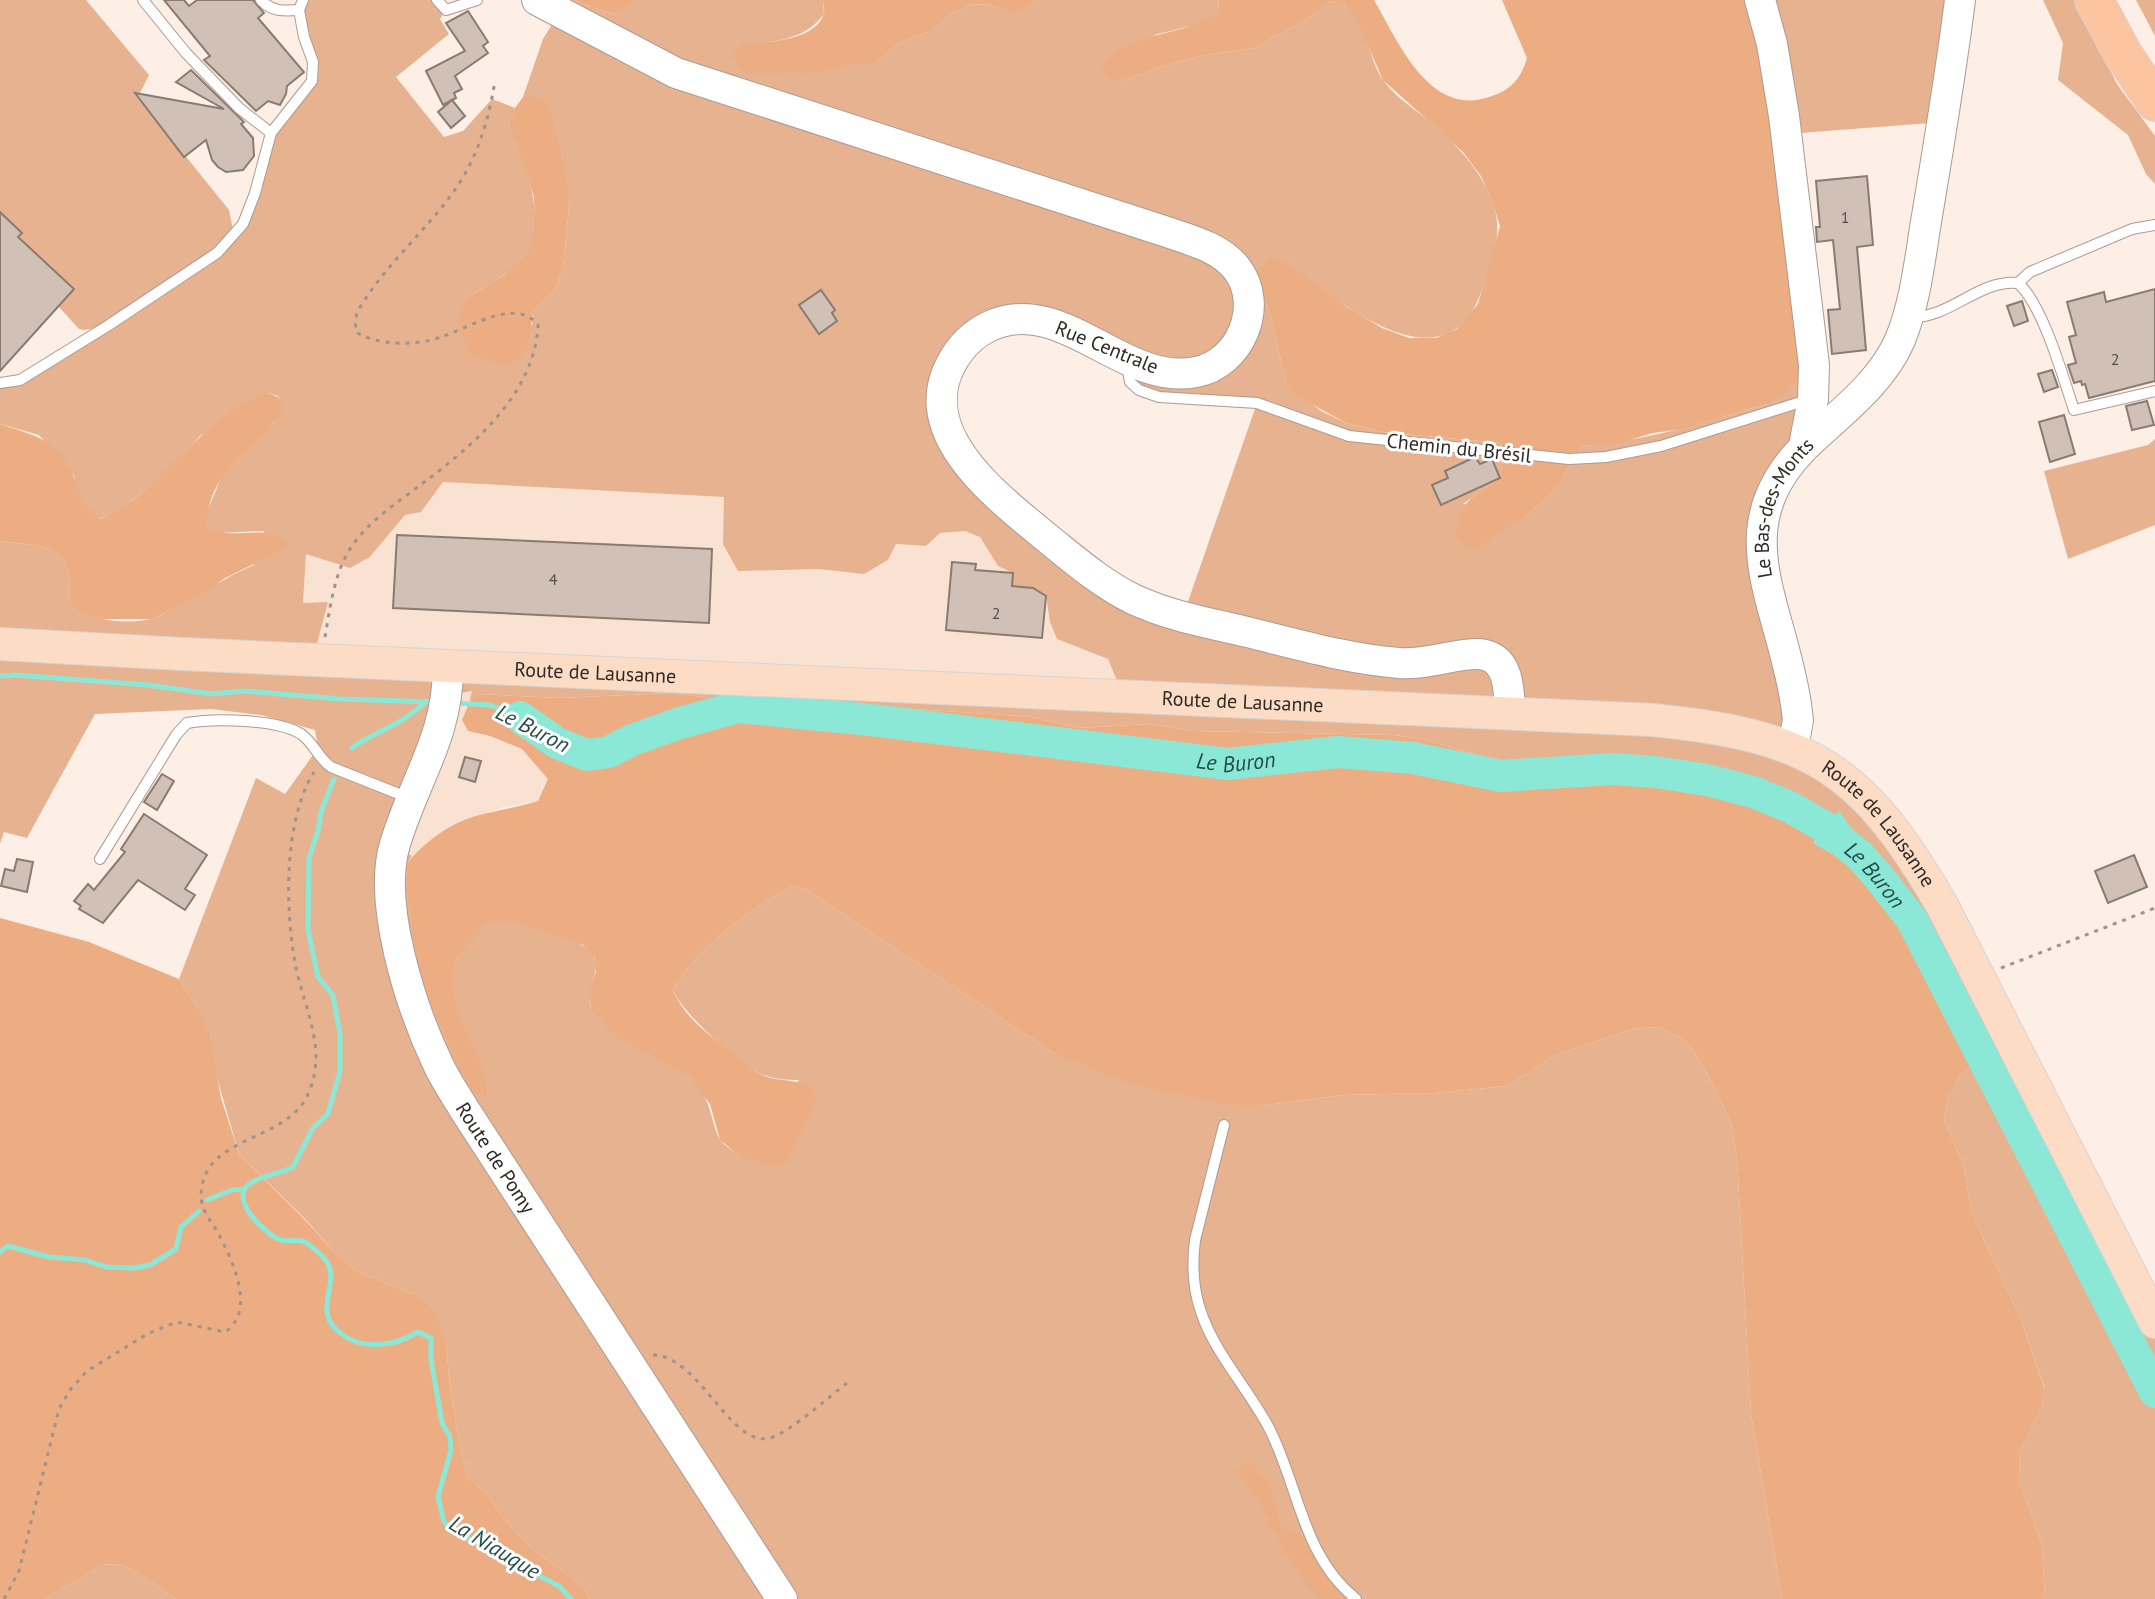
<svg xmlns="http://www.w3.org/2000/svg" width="2155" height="1599" viewBox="0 0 2155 1599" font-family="'PT Sans',sans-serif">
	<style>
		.built { fill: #fae2d3 }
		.green { fill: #e7b28f; fill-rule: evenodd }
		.forest { fill: #ecad83 }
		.water { fill: #8be8d7 }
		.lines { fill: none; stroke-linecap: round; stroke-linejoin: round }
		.stream { stroke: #8be8d7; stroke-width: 5 }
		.river { stroke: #8be8d7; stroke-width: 32 }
		.building { fill: #d0c0b5; stroke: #8a7b71; stroke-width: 2 }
		.lane-casing { stroke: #ab9b91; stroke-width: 12 }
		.secondary-casing { stroke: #ab9b91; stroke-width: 32 }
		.primary-casing { stroke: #d5d4d3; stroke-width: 34 }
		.highway-casing { stroke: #d5d4d3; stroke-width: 40 }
		.path { stroke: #9e938d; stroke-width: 3; stroke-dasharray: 4 6; stroke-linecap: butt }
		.lane { stroke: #fff; stroke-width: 10 }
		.secondary { stroke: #fff; stroke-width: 30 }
		.primary { stroke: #fddcc6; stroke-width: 32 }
		.highway { stroke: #fcc4a0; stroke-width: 38 }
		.labels { text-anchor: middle; stroke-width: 6; stroke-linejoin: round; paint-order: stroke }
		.number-label { font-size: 16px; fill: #574f49 }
		.street-label { font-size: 20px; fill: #2f2925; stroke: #fff }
		.water-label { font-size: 22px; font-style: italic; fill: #234d46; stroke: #fff }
	</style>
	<rect width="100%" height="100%" fill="#fdefe6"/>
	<g class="built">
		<path d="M443,482L725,497L723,544L818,569L864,574L896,544L926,546L940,533L965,531L980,537L998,566L1013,573L1046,596L1050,622L1057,639L1108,659L1124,696L313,660L328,602L303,603L306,553L350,568L371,557L405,514L421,512Z"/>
		<path d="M473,691L462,720L468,731L490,736L522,749L549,779L545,791L538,801L501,808L450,825L412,856L394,848L447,696Z"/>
	</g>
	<g class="green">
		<path d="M0,0H86L149,75L138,97L229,210L234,235L266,149L312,81L304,37L303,0H437L446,10L440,19L449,34L396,77L444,137L463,131L492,99L515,108C508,130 516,139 523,161C532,188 545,232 524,257C510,274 487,285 468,297L532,325L533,311L555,290L563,268L570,197L532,97H523L543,39L559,13L537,0H572L616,15L628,7L634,0H823L824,14C804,41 773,42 741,45L877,61L901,42L931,31L949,16L968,5L986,4L1013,12L1032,6L1035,0H1218L1219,11L1207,22L1158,34L1119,51L1121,82L1163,66L1205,55L1254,48L1311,17L1328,1C1333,2 1342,3 1346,6C1366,19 1369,62 1384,81C1393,94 1407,104 1420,114C1450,138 1478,164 1492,201C1504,233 1493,252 1484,283C1452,397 1340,304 1287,262L1253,273L1270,313L1286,383L1321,411L1346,423L1383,432L1500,443L1504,453L1500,478L1463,504L1525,517L1555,490L1582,446C1645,441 1706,422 1767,404L1747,0H1960L1943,122L1787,134L1814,388L1764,509L1797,734L1875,806L2155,1322V1599H2045L2042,1545L2019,1480L2020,1451L2042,1405L2045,1389L2022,1322L1972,1214L1964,1167L1944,1120L1948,1097L1959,1077L1983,1053L1822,826L1790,807L1753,792L1707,780L1655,772L1612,769L1501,776L1468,752L1422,739L1394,735L1191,731L1151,724L1078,728L1032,717L795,701L753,704L673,693L560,698L480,694L469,703L472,691L447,696L394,847L412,856L406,867L415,946L481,1066C467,1037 442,996 455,963C460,949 477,935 487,923C495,922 503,920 511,921C529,924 586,940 594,956C603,974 579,992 595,1014C620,1048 662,1053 690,1078C712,1098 709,1116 719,1138C722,1144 731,1149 737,1154L799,1080C787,1080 775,1079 763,1075C740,1065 682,1013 673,990C692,952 754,905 792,886L806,889L1054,1053L1261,1106L1342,1095L1434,1093L1507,1086L1556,1055L1633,1029L1657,1027L1684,1039L1696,1055L1711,1080L1731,1123L1737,1158L1751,1414L1782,1599H590L580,1584L530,1547L503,1518L487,1494L470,1480L462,1456L450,1388L446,1342L416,1295L358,1272L334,1252L306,1220L239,1154L196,1005L179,979L256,778L285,794L318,748L315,730L261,715L211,709L95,714L27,838L4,832L0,844V541C47,547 75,543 69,602C89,621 123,625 151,619C158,618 166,612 173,608C201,594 226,577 254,565L264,531L217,533L208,526L207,512L222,476L259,435L275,422L282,405L278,396L268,393L200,436L165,474L118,511L99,519L88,511L79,499L74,475L39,435L0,424V383H11L106,326L84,330L79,329L58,306L73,289L18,237L22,233L0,212ZM993,325L1075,334L1127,359L1130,382L1180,400L1257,403L1183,616L1014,509L941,402ZM443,482L724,497L723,544L738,571L818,569L864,574L888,560L896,544L926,546L940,533L965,531L980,537L998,566L1013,573L1012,586L1033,588L1046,596L1050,622L1057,639L1108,659L1123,695L313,659L328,602L303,603L306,554L350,568L370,557L405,515L421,512Z"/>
		<path d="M2043,0H2075L2117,84L2155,136V184L2146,174L2128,135L2058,80L2063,43Z"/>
		<path d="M2136,0H2155V36Z"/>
		<path d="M2155,439V525L2068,559L2044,471L2148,445Z"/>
		<path d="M119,1564L137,1572L176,1599H45L102,1565Z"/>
	</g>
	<g class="forest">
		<path d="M572,0H634L629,7L616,15Z"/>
		<path d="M823,0H1035L1032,6L1013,13L987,4L968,5L949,16L931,31L901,42L877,61L806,73L756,74L738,69L733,54L741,44C764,43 817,41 824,13C825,9 823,4 823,0Z"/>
		<path d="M1218,0H1374C1398,41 1430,120 1492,96C1512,89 1521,78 1527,58L1502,0H1747L1767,87L1800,368L1795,382L1785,393L1767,404L1682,429L1653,433L1619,443L1582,446L1555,490L1525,517L1476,548L1466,547L1456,538C1457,499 1473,499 1500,478L1504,453L1500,443L1383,432L1346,423L1297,396L1286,383L1270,313L1253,273L1271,258L1287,262L1347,307L1382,328L1409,338H1436L1457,329L1478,304L1500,226L1492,201L1481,176L1463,152L1383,80L1356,18L1345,5L1329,1L1311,17L1254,48L1205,55L1163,66L1121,82L1109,79L1101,71C1120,29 1190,38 1219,11Z"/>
		<path d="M523,97H532L543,101L552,113L570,197L563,268L555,290L533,311L528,347L520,359L507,365L485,360L471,353L458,330L459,316L468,297L504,275L525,256L530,247L535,226L534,197L510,124L515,108Z"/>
		<path d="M268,393L278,397L283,405L281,414C254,449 204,475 208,526C231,544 265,520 288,544L279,552L225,578L206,592L153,619H102L81,613L69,602C75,543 47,547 0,541V424C32,435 62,440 74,477C81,496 82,507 100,519C166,490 199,416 268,393Z"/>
		<path d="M673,693L753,704L795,701L1032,717L1078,728L1151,724L1191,731L1394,735L1422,739L1468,752L1501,776L1612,769L1655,772L1707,780L1753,792L1790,807L1823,826L1814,843L1848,863L1859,855C1915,914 1945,982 1983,1053L1959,1077L1948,1097L1944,1120L1964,1167L1972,1214L2022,1322L2045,1390L2042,1405L2020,1451L2019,1480L2042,1545L2045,1599H1782L1751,1414L1737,1158L1731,1123L1711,1080L1696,1055L1684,1039L1657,1027L1633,1029L1556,1055L1507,1086L1434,1093L1342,1095L1261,1106L1223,1105L1124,1082L1054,1053L806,889L792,886C754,905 692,952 673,990C684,1018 711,1036 734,1054C742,1060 751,1069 760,1074C778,1083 794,1077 815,1089V1106L786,1163L773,1168L737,1154L720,1140L710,1104L690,1078L611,1033L592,1011L588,993L596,972L595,957L583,945L514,922L487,923L456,960C438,1015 495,1059 486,1097L472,1092C449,1045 426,998 415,947C410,921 408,893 406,867C412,855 421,848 432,839C468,810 497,814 538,801L548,779L522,749L490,736L468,731L462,720L469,703L479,694L560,698Z"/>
		<path d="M0,918L89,942L179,979L196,1005L209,1033L221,1098L239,1154L306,1221L334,1252L358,1272L416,1295L434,1311L446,1342L450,1388L462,1456L470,1480L487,1494L503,1518L530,1547L580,1584L590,1599H176L137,1572L119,1564L102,1565L45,1599H0Z"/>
		<path d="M1250,1461L1271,1486L1281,1527L1312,1541L1356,1599H1321L1308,1588L1269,1525L1259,1500L1236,1471Z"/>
	</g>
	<path class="water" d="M1839,811L1866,849L1849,863L1814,844L1823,826Z"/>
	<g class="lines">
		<g class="stream">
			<path d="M0,676L15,675L148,685L211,694L244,691L340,699L433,702"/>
			<path d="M455,703L490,705L520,717"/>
			<path d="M352,748C376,731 404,724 425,702"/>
			<path d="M334,779L321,812L318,831L309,858L308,930L318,977L333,995L340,1033V1071L328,1114L313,1128L293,1167C280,1174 258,1176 248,1185C230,1201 266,1235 281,1240C288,1242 298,1239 305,1242C311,1245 319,1253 324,1258C338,1274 326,1292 327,1310C327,1318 332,1326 338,1331C360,1351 393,1347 418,1332L431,1338V1359L442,1423L450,1437L451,1450L438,1497L444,1522L461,1535L559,1586L571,1599"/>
			<path d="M207,1200L232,1190L244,1189"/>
			<path d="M0,1252L8,1246L49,1257L85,1260L106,1267L133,1268L150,1265L176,1249L181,1227L199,1211"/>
		</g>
		<path class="river" id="s1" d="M520,717L557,743L587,755L609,752L632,740L680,723L738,707L871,720L1228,764L1338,752L1413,758L1501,776L1612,769L1655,772L1707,780L1753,792L1790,807L1823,826L1859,855L1878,876L1912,920L2155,1392"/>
	</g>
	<g class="building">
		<path d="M164,0H184L189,6L197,0H253L264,13L258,18L304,72L287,86L286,94L280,105L268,101L256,111L204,60L210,56Z"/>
		<path d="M468,11L488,42L483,46L488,53L455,76L462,89L454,93L456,98L443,105L426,71L465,51L446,23Z"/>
		<path d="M191,70L244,122L241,124L253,138L254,156L243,170L226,172L218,167L212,160L206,140L184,157L135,93L224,109L176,82Z"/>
		<path d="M452,100L465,116L451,128L438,112Z"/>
		<path d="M1867,176L1873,245L1857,247L1866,350L1832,354L1828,310L1840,309L1833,240L1817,242L1816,227H1820L1816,181Z"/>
		<path d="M0,212L22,233L18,237L74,289L0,371Z"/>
		<path d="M2155,289V381L2089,398L2085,384L2082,385L2081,381L2074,383L2068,365L2076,363L2069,337L2076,335L2067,302L2104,292L2106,302Z"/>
		<path d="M821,290L835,310L832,313L837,321L819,334L799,305Z"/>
		<path d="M2022,301L2028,321L2014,326L2007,306Z"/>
		<path d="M2052,370L2058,387L2044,392L2038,374Z"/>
		<path d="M2147,401L2154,425L2132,430L2126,406Z"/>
		<path d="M2064,415L2075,454L2050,462L2039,422Z"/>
		<path d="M1475,457L1480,464L1492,459L1500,478L1441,505L1432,485L1448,478L1445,471Z"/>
		<path d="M397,535L712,549L709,623L393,608Z"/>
		<path d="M952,562L976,564L975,570L1013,573L1012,586L1033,588L1046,596L1042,638L946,630Z"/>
		<path d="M465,757L481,761L475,782L459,777Z"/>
		<path d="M162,774L174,781L157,810L144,802Z"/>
		<path d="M144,814L207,855L185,889L195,895L185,910L138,880L103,923L79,909L81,906L74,901L88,884L94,890L125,852L121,849Z"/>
		<path d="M2134,855L2147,887L2108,903L2095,871Z"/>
		<path d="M17,859L33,862L27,892L1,886L5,869L14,871Z"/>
	</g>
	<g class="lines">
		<g class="lane-casing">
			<g id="lane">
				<path d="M143,0L186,53L239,108L271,133"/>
				<path d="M261,0C272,12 284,11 299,10L303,0"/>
				<path d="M437,0L446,10L477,0"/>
				<path d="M2018,283L2030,272L2132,229L2155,225"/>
				<path d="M1911,317C1951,318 1979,279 2018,283C2043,305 2063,377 2074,410L2155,391"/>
				<path d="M1127,365L1130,382L1139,390L1159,397L1257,403L1349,436L1569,459L1606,457L1661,446L1807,400"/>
				<path d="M0,383L20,380L109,325L217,253L243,224L255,193L271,133L312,81L313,62L304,37L299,10"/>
				<path d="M100,859L176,735L187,723C214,718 277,719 301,734C314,743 318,758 331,767L409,798"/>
				<path d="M1224,1125L1195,1240C1192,1264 1193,1289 1201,1312C1214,1352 1249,1390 1269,1428C1299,1486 1302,1556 1356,1599"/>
			</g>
		</g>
		<g class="secondary-casing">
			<g id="secondary">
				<path d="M537,0L676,73L1167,232C1191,240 1221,248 1237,269C1265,306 1240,364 1196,372C1124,387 1062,293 990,326C973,334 960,347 951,364C912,437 1004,502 1052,542C1078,563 1104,585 1133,599C1169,616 1209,623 1247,632C1297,644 1347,659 1399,663C1425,666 1466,650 1485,655C1510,661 1509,693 1510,713"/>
				<path d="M1760,0L1772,44L1784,116L1814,365L1813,399L1804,446"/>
				<path id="s2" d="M448,665C449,735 414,780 395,844C377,903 411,1007 437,1062C444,1078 455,1094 464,1109L782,1599"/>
				<path id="s3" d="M1793,748L1798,720L1796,704C1780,597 1717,523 1817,435C1848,407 1883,379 1900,340C1916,301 1920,257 1927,216C1939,144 1951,72 1960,0"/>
			</g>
		</g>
		<g class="primary-casing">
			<g id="primary">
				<path id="s4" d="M0,644L182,654L1653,720C1811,736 1862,767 1942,905L2155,1322"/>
			</g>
		</g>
		<g class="highway-casing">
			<path id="highway" d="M2094,0L2123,54L2155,102"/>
		</g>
		<g class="path">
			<path d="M325,637C330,608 334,574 350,549C367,522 398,502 423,483C474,445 535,393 538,325C516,296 467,329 441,337C416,346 379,346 356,332C355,324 355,316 359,309C387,261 433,226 462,179C480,149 490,114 495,80"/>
			<path d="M2001,968L2155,908"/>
			<path d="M653,1355C701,1356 732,1453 773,1437C792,1430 829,1397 847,1383"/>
			<path d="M4,1599L19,1571L59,1409L70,1390L87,1371L149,1333L177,1322L225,1332C257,1311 232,1259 218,1233C211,1221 201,1210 201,1195C203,1133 288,1144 309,1092C327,1049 305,1010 296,968C285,913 283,821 314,772"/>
		</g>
		<use href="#lane" class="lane"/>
		<use href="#secondary" class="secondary"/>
		<use href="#primary" class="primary"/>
		<use href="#highway" class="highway"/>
	</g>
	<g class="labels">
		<g class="number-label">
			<text x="1845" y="223">1</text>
			<text x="2115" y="365">2</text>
			<text x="553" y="585">4</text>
			<text x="996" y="619">2</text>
		</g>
		<g class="street-label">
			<text transform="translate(1107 347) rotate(22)" y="7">Rue Centrale</text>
			<text transform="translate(1459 448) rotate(6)" y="7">Chemin du Brésil</text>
			<text dy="7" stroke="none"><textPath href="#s3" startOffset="250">Le Bas-des-Monts</textPath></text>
			<text dy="7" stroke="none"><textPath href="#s4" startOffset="596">Route de Lausanne</textPath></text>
			<text dy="7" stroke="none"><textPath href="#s4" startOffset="1244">Route de Lausanne</textPath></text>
			<text dy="7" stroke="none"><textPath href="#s4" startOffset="1914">Route de Lausanne</textPath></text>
			<text dy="7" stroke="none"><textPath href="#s2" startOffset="526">Route de Pomy</textPath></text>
		</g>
		<g class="water-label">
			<text transform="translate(533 728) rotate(27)" y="8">Le Buron</text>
			<text dy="8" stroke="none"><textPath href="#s1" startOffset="738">Le Buron</textPath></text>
			<text dy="8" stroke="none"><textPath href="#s1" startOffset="1410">Le Buron</textPath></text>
			<text transform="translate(495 1547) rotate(31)" y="8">La Niauque</text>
		</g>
	</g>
</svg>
